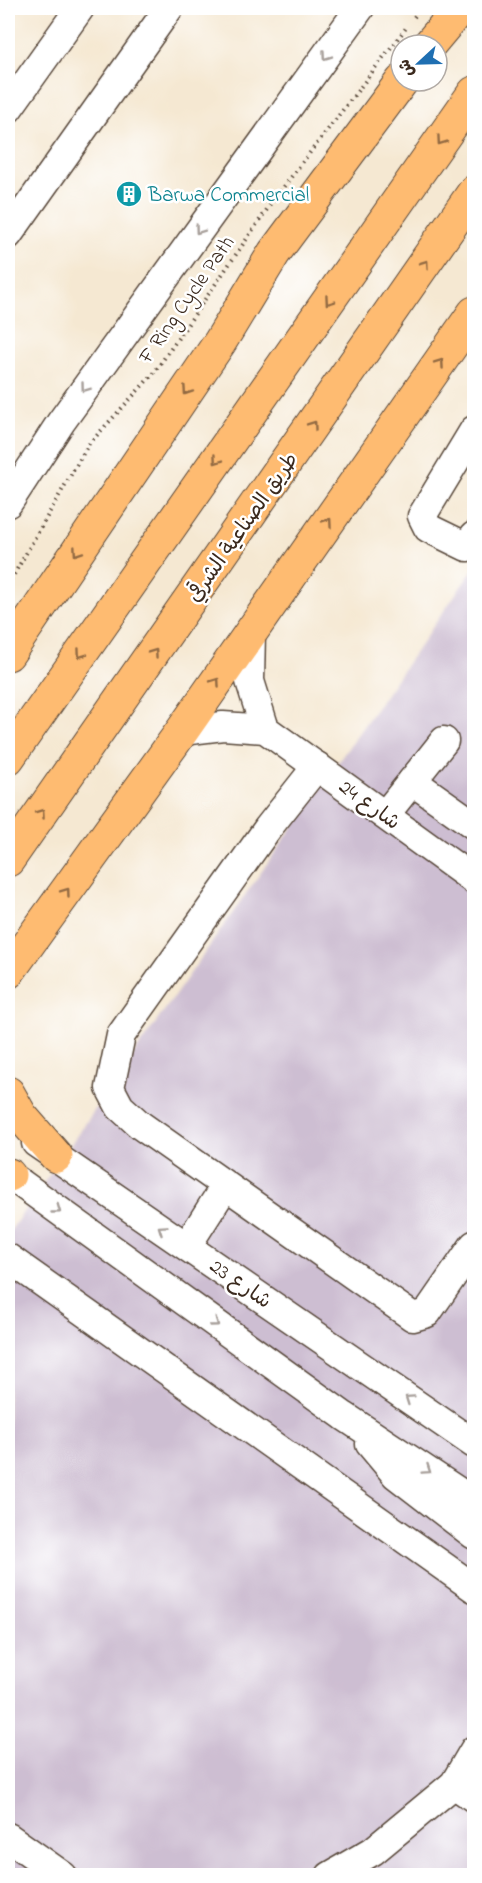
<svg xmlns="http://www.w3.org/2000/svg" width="482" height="1883" viewBox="0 0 482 1883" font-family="'Indie Flower','Playpen Sans Arabic',sans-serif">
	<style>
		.industrial { fill: #cdbed2 }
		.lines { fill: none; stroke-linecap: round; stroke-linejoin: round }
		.minor-casing { stroke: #574639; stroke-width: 31 }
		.major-casing { stroke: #574639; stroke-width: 35 }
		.highway-casing { stroke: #574639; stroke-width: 35 }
		.path { stroke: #574639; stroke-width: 4; stroke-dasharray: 1.5 4.5; stroke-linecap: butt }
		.minor { stroke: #fff; stroke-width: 28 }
		.major { stroke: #febb71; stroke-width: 33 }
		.highway { stroke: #febb71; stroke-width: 33 }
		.oneway { stroke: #a79f9a }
		.oneway2 { stroke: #936b43 }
		.labels { text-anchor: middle; stroke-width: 5; stroke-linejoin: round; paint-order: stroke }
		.culture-label { font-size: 21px; fill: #0d838f; stroke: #fff; text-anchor: start }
		.street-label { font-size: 21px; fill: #3b2a1e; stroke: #fff }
	</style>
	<rect width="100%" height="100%" fill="#fff"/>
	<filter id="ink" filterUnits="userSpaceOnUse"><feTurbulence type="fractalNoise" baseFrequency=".0167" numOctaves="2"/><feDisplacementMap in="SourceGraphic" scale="12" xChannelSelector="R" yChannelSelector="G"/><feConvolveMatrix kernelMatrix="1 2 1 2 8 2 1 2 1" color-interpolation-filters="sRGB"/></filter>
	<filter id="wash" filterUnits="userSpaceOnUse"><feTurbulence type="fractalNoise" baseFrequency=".008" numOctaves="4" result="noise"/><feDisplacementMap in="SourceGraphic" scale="24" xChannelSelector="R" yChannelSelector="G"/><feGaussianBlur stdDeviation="1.35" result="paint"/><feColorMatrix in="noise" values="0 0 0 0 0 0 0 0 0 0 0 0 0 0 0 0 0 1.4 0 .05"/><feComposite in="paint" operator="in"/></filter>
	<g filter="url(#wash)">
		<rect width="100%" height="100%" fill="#f5e8d2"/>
		<path class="industrial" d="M474,568V1875L8,1876V1234Z"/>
	</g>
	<g filter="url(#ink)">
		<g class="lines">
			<g class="minor-casing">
				<g id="minor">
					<path d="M8,109L80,8"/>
					<path d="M8,235L169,8"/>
					<path d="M474,430L422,516L428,528L467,547L474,536"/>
					<path d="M8,503L61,422L360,8"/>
					<path d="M251,631L250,681L265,729"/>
					<path d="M182,731L223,726L265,729L474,880"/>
					<path d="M317,766L268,828L121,1035L110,1088L120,1107L140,1125L413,1317L427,1313L474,1245"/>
					<path d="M412,781L474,825"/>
					<path d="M385,815L444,741"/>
					<path d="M36,1143L474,1444"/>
					<path d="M8,1174L344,1416L474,1502"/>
					<path d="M187,1246L225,1186"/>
					<path d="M8,1258L474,1588"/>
					<path d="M370,1444L396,1475L474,1535"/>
					<path d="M454,1784L474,1798"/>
					<path d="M8,1837L63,1876"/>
					<path d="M330,1876L373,1851L454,1784L474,1750"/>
				</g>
			</g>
			<g class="major-casing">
				<g id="major">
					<path d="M429,45L460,8"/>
					<path d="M8,654L220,342L274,253L402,81"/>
					<path d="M8,972L182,731L474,313"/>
					<path d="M8,1093L21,1116L56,1156"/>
					<path d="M8,1175H9"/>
				</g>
			</g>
			<g class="highway-casing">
				<g id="highway">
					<path d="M8,758L474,93"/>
					<path d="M8,860L474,192"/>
				</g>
			</g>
			<g class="path">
				<path d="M414,17L421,8"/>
				<path d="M8,585L88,445L154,373L275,198L406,28"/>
			</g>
			<use href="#minor" class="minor"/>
			<use href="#major" class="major"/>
			<use href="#highway" class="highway"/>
		</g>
		<defs><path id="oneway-chevron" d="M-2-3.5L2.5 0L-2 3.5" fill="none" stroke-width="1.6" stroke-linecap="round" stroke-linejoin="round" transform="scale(1.5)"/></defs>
		<g class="oneway">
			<use href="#oneway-chevron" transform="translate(326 56) rotate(125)"/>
			<use href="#oneway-chevron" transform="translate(199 230) rotate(126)"/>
			<use href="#oneway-chevron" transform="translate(85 388) rotate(126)"/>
			<use href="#oneway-chevron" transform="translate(57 1210) rotate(36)"/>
			<use href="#oneway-chevron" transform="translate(162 1229) rotate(-146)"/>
			<use href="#oneway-chevron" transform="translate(215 1323) rotate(36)"/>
			<use href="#oneway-chevron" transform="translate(409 1399) rotate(-145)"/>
			<use href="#oneway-chevron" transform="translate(427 1470) rotate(34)"/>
		</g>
		<g class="oneway2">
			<use href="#oneway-chevron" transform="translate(441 141) rotate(125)"/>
			<use href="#oneway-chevron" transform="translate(425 264) rotate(-55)"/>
			<use href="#oneway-chevron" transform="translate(329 301) rotate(125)"/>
			<use href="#oneway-chevron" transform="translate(440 363) rotate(-55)"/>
			<use href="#oneway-chevron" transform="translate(187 391) rotate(124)"/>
			<use href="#oneway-chevron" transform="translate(313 425) rotate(-55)"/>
			<use href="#oneway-chevron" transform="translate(217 460) rotate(125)"/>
			<use href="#oneway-chevron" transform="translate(328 522) rotate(-55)"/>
			<use href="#oneway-chevron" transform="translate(77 552) rotate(124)"/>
			<use href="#oneway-chevron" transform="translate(154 653) rotate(-55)"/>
			<use href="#oneway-chevron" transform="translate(81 654) rotate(125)"/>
			<use href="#oneway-chevron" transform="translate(216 682) rotate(-55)"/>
			<use href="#oneway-chevron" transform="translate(41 813) rotate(-55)"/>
			<use href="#oneway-chevron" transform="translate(66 892) rotate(-54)"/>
		</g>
	</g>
	<defs>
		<g id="building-disc" transform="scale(1.35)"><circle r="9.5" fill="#0f9aa8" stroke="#fff"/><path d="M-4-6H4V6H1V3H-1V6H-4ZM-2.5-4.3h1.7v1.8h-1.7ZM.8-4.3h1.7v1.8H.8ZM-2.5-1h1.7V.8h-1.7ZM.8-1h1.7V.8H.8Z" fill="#fff"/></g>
	</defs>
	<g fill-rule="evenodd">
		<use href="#building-disc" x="129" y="194"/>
	</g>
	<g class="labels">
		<g class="culture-label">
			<text x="148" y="201">Barwa Commercial</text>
		</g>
		<g class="street-label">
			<text transform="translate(186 299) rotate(-55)" y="7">F Ring Cycle Path</text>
			<text transform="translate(242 527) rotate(-55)" y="7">طريق الصناعية الشرقي</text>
			<text transform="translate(370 804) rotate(36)" y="7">شارع 24</text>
			<text transform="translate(241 1283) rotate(35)" y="7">شارع 23</text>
		</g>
	</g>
	<rect width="482" height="1883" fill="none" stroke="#fff" stroke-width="30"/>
	<g transform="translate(419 63) rotate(248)"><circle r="28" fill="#ffffff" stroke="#b1aaa5" stroke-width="1.5"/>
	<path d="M0-4.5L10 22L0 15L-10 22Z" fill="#1f6fb2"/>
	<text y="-9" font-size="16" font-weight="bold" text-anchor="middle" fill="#3b2a1e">ش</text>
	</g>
</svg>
